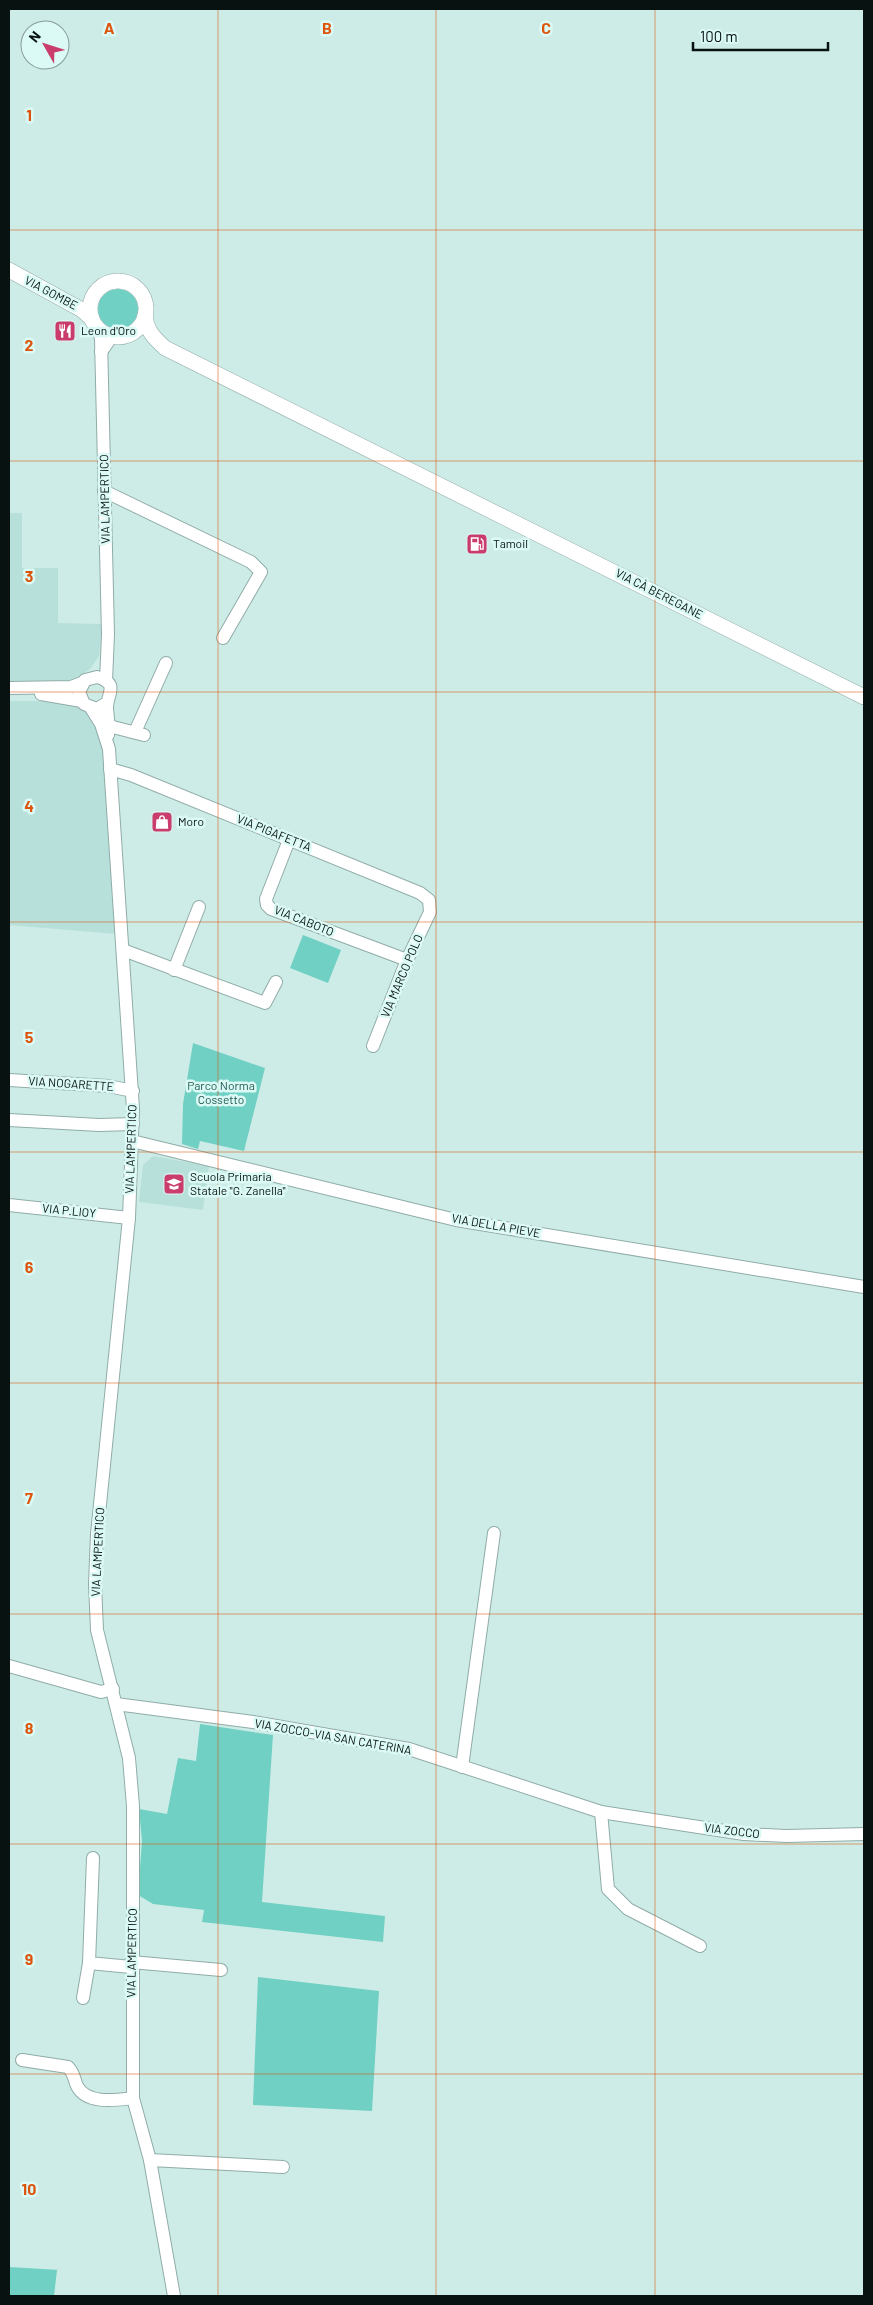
<svg xmlns="http://www.w3.org/2000/svg" width="873" height="2305" viewBox="0 0 873 2305" font-family="Barlow,sans-serif">
	<style>
		.built { fill: #b8e0da }
		.green { fill: #70d0c4 }
		.lines { fill: none; stroke-linecap: round; stroke-linejoin: round }
		.minor-casing { stroke: #90aca8; stroke-width: 14 }
		.major-casing { stroke: #90aca8; stroke-width: 16 }
		.minor { stroke: #fff; stroke-width: 12 }
		.major { stroke: #fff; stroke-width: 15 }
		.grid { fill: none; stroke: #dd550c; stroke-width: 1; stroke-opacity: 0.55 }
		.labels { text-anchor: middle; stroke-width: 5; stroke-linejoin: round; paint-order: stroke }
		.street-label { font-size: 12px; fill: #081211; stroke: #dbfaf5 }
		.poi-label { font-size: 12px; fill: #081211; stroke: #dbfaf5; text-anchor: start }
		.park-label { font-size: 12px; fill: #225a54; stroke: #dbfaf5 }
		.grid-label { font-size: 16px; text-anchor: middle; font-weight: bold; fill: #dd550c; stroke: #dbfaf5; stroke-width: 5; stroke-linejoin: round; paint-order: stroke }
	</style>
	<rect width="100%" height="100%" fill="#ceece7"/>
	<g class="built">
		<path d="M9,513H22V568H58V623L102,624L99,656L90,669L72,681L9,682Z"/>
		<path d="M9,701H44L76,704L96,721L103,742L116,934L9,925Z"/>
		<path d="M153,1156L209,1166L203,1210L139,1202L143,1165Z"/>
	</g>
	<g class="green">
		<circle cx="118" cy="309" r="20"/>
		<path d="M303,935L341,950L328,983L290,968Z"/>
		<path d="M193,1043L265,1068L244,1151L200,1141L198,1149L182,1144L183,1104Z"/>
		<path d="M200,1724L273,1735L262,1902L385,1916L383,1942L202,1922L204,1910L153,1904L138,1895L142,1841L139,1809L167,1814L178,1758L196,1761Z"/>
		<path d="M258,1977L379,1991L372,2111L253,2105Z"/>
		<path d="M9,2267L60,2270H57L54,2296H9Z"/>
	</g>
	<g class="lines">
		<g class="minor-casing">
			<g id="minor">
				<path d="M98,328L101,339L108,634L106,681"/>
				<path d="M101,352L110,339L117,336"/>
				<path d="M104,491L251,562L261,572L223,638"/>
				<path d="M9,688L71,687L82,683"/>
				<path d="M41,694L82,701"/>
				<path d="M107,703L97,709L84,704L79,692L85,680L97,677C119,683 108,693 107,706C107,716 110,725 108,735"/>
				<path d="M91,708L101,724L109,749L133,1109L129,1218L97,1534L95,1584L97,1630L129,1758L133,1806V2098L150,2160L174,2296"/>
				<path d="M109,726L144,735"/>
				<path d="M135,732L166,663"/>
				<path d="M110,769L131,775L420,893L429,900L430,912L407,960L373,1046"/>
				<path d="M289,840L266,899L267,905L271,909L407,960"/>
				<path d="M123,950L265,1003L276,982"/>
				<path d="M174,970L199,907"/>
				<path d="M9,1080L108,1086L133,1091"/>
				<path d="M9,1120L99,1125L133,1124"/>
				<path d="M132,1141L456,1220L864,1287"/>
				<path d="M9,1205L129,1218"/>
				<path d="M9,1666L101,1692L113,1689"/>
				<path d="M116,1704L253,1722L409,1749L601,1812L744,1834L786,1836L864,1834"/>
				<path d="M462,1767L494,1533"/>
				<path d="M601,1812L608,1889L628,1909L700,1946"/>
				<path d="M93,1858L89,1963L131,1967"/>
				<path d="M131,1962L221,1970"/>
				<path d="M83,1998L89,1963"/>
				<path d="M22,2060L68,2067C74,2073 74,2079 77,2086C87,2105 116,2100 133,2098"/>
				<path d="M150,2160L283,2167"/>
			</g>
		</g>
		<g class="major-casing">
			<g id="major">
				<path d="M9,270L82,310L92,319"/>
				<circle cx="118" cy="309" r="28"/>
				<path d="M145,315C146,330 154,338 165,348L864,697"/>
			</g>
		</g>
		<use href="#minor" class="minor"/>
		<use href="#major" class="major"/>
	</g>
	<path class="grid" d="M218,9V2296M436,9V2296M655,9V2296M9,230H864M9,461H864M9,692H864M9,922H864M9,1152H864M9,1383H864M9,1614H864M9,1844H864M9,2074H864"/>
	<defs>
		<g id="restaurant-square" transform="scale(1.125)"><rect x="-9" y="-9" width="18" height="18" rx="4" fill="#c93c6b" stroke="#dbfaf5"/><path d="M-5-6h1v4h1v-4h1v4h1v-4h1v5L-1.5 .5V6h-2V.5L-5-1ZM5-6V6H3V1.5H1.5Q1.5-4 5-6Z" fill="#fff"/></g>
		<g id="fuel-square" transform="scale(1.125)"><rect x="-9" y="-9" width="18" height="18" rx="4" fill="#c93c6b" stroke="#dbfaf5"/><path d="M-5.5-6h7V0h2V4h1.3V-2.5L3-4.5l.8-.8L6-3V5H2.5V1h-1V6h-7ZM-4.2-4.7v3.2H.2V-4.7Z" fill="#fff"/></g>
		<g id="shop-square" transform="scale(1.125)"><rect x="-9" y="-9" width="18" height="18" rx="4" fill="#c93c6b" stroke="#dbfaf5"/><path d="M-5-2.5h2.3a2.7 3.5 0 0 1 5.4 0H5L5.5 6h-11ZM-1.5-2.5h3a1.5 2.3 0 0 0-3 0Z" fill="#fff"/></g>
		<g id="school-square" transform="scale(1.125)"><rect x="-9" y="-9" width="18" height="18" rx="4" fill="#c93c6b" stroke="#dbfaf5"/><path d="M0-5L7-2L0 1L-7-2ZM-4 1L0 2.5L4 1V4Q0 6-4 4Z" fill="#fff"/></g>
	</defs>
	<g fill-rule="evenodd">
		<use href="#restaurant-square" x="65" y="331"/>
		<use href="#fuel-square" x="477" y="544"/>
		<use href="#shop-square" x="162" y="822"/>
		<use href="#school-square" x="174" y="1184"/>
	</g>
	<g class="labels">
		<g class="street-label">
			<text transform="translate(51 293) rotate(28)" y="4">VIA GOMBE</text>
			<text transform="translate(105 499) rotate(-91)" y="4">VIA LAMPERTICO</text>
			<text transform="translate(659 594) rotate(27)" y="4">VIA CÀ BEREGANE</text>
			<text transform="translate(274 833) rotate(22)" y="4">VIA PIGAFETTA</text>
			<text transform="translate(304 921) rotate(22)" y="4">VIA CABOTO</text>
			<text transform="translate(402 976) rotate(-67)" y="4">VIA MARCO POLO</text>
			<text transform="translate(71 1084) rotate(4)" y="4">VIA NOGARETTE</text>
			<text transform="translate(131 1149) rotate(-88)" y="4">VIA LAMPERTICO</text>
			<text transform="translate(69 1211) rotate(6)" y="4">VIA P.LIOY</text>
			<text transform="translate(496 1226) rotate(10)" y="4">VIA DELLA PIEVE</text>
			<text transform="translate(98 1552) rotate(-87)" y="4">VIA LAMPERTICO</text>
			<text transform="translate(333 1737) rotate(10)" y="4">VIA ZOCCO-VIA SAN CATERINA</text>
			<text transform="translate(732 1831) rotate(7)" y="4">VIA ZOCCO</text>
			<text transform="translate(132 1953) rotate(-89)" y="4">VIA LAMPERTICO</text>
		</g>
		<g class="poi-label">
			<text x="81" y="335">Leon d'Oro</text>
			<text x="493" y="548">Tamoil</text>
			<text x="178" y="826">Moro</text>
			<text x="190" y="1181">Scuola Primaria<tspan x="190" dy="14">Statale "G. Zanella"</tspan></text>
		</g>
		<g class="park-label">
			<text x="221" y="1090">Parco Norma<tspan x="221" dy="14">Cossetto</tspan></text>
		</g>
	</g>
	<g class="grid-label">
		<text x="109" y="34">A</text>
		<text x="327" y="34">B</text>
		<text x="546" y="34">C</text>
		<text x="29" y="121">1</text>
		<text x="29" y="351">2</text>
		<text x="29" y="582">3</text>
		<text x="29" y="812">4</text>
		<text x="29" y="1043">5</text>
		<text x="29" y="1273">6</text>
		<text x="29" y="1504">7</text>
		<text x="29" y="1734">8</text>
		<text x="29" y="1965">9</text>
		<text x="29" y="2195">10</text>
	</g>
	<rect width="873" height="2305" fill="none" stroke="#081211" stroke-width="20"/>
	<g transform="translate(45 45) rotate(309)"><circle r="24" fill="#dbfaf5" stroke="#879d9a"/>
	<path d="M0-4L9 19L0 12L-9 19Z" fill="#c93c6b"/>
	<text y="-8" font-size="14" font-weight="bold" text-anchor="middle" fill="#081211">N</text>
	</g>
	<path d="M693 42v8h135v-8" fill="none" stroke="#081211" stroke-width="2.5"/>
	<text x="700" y="42" font-size="15" fill="#081211" stroke="#dbfaf5" stroke-width="4" paint-order="stroke">100 m</text>
</svg>
